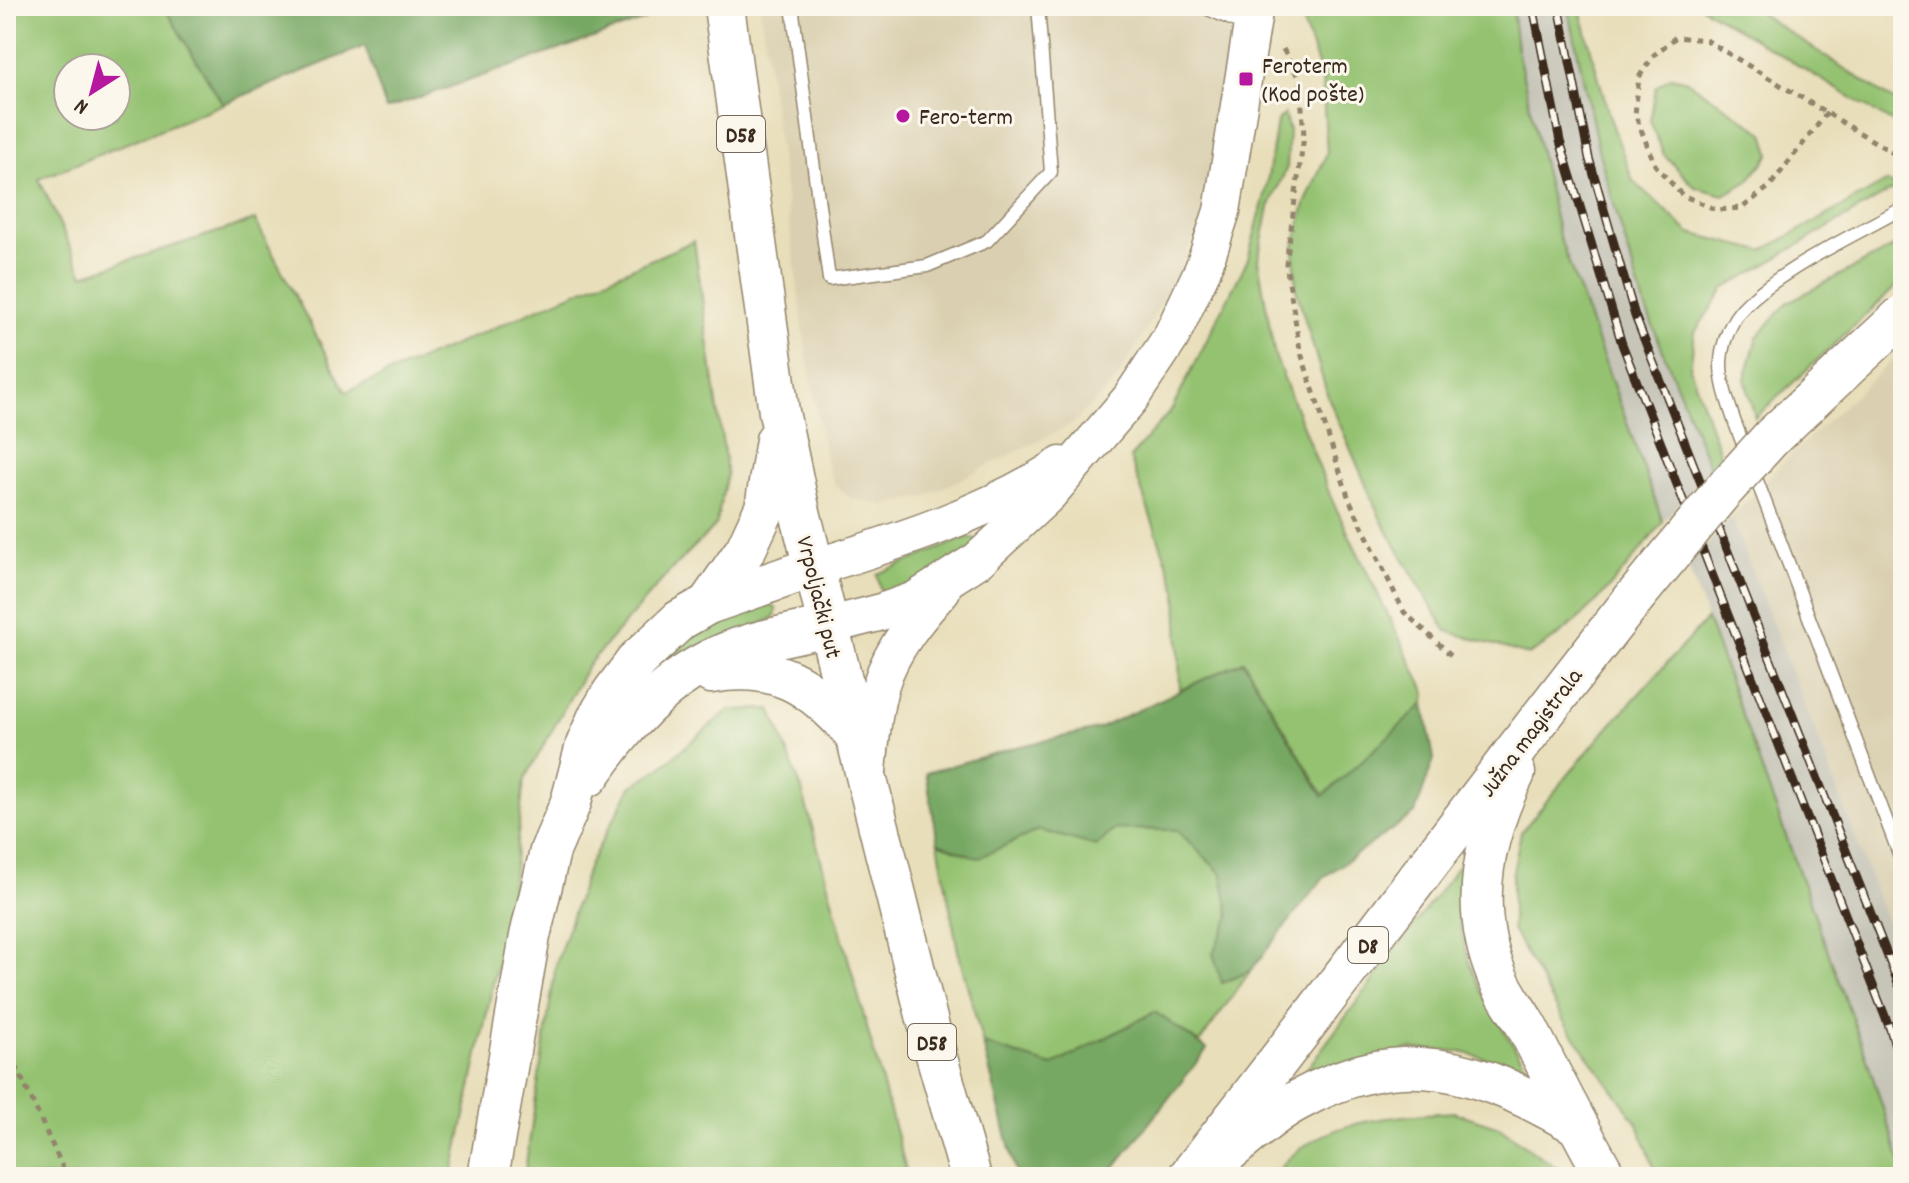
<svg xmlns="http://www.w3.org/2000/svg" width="1909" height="1183" viewBox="0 0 1909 1183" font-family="Dekko,sans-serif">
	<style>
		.built { fill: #dad0b1 }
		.industrial { fill: #c6c5b8 }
		.green { fill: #94c271; stroke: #687648; stroke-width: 2; fill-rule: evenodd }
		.forest { fill: #77a863; stroke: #596940; stroke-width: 2 }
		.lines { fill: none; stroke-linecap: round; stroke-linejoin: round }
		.lane-casing { stroke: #92846c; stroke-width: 15 }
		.secondary-casing { stroke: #92846c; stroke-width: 39 }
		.primary-casing { stroke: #92846c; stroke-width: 43 }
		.path { stroke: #92846c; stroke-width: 5; stroke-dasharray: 6 6; stroke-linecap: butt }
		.lane { stroke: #fff; stroke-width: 12 }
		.secondary { stroke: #fff; stroke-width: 36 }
		.primary { stroke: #fff; stroke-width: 40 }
		.rail-casing { stroke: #3b2a1e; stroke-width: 9 }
		.rail { stroke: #fbf7ec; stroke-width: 6; stroke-dasharray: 18; stroke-linecap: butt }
		.primary-bridge-casing { stroke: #92846c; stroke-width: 43; stroke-linecap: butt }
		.primary-bridge { stroke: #fff; stroke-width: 40 }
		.poi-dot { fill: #b5179e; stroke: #fbf7ec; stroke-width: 3 }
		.labels { text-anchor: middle; stroke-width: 6; stroke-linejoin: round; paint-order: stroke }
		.shield { fill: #fbf7ec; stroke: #75685c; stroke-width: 2 }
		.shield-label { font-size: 22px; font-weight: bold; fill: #3b2a1e }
		.poi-label { font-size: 24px; fill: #3b2a1e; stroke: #fbf7ec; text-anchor: start }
		.street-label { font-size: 24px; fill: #3b2a1e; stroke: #fbf7ec }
	</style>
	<rect width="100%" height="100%" fill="#fbf7ec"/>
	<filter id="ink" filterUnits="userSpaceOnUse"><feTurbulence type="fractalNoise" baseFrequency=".0125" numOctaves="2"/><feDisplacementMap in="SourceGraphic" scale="16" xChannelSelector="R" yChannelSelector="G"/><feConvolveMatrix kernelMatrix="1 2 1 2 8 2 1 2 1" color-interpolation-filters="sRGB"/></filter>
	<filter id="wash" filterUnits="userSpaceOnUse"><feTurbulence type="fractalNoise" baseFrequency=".006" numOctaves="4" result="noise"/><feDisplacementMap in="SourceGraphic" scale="32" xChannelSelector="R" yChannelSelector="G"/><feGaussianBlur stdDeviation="1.8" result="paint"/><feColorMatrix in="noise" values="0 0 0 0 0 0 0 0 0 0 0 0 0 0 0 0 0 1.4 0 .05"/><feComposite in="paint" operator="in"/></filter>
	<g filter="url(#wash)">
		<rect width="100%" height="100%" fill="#e8deba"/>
		<g class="built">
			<path d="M760,6H1234L1221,117L1205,211L1175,280L1116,381L1071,425L924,497L884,505L850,498L834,483L826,462L808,363Z"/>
			<path d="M1903,350V965L1830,769L1731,517L1785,461Z"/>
		</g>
		<g class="industrial">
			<path d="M1512,6H1568L1599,153L1642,299L1710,468L1663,522L1559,236L1517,49Z"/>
			<path d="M1731,517L1830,769L1903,965V1170L1866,1056L1688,567Z"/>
		</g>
		<g class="green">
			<path d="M6,6H172L164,7L223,104L39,179L83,275L255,220L346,392L694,241L727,474L716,525L671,570L588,665L524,781L510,904L452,1177H6ZM68,68H116V116H68Z"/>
			<path d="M1297,6H1512L1517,49L1559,236L1663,522C1624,571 1584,625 1528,655L1446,631L1382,522L1328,397L1296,289L1294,247L1305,204L1327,153L1322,76Z"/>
			<path d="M1568,6H1579L1609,115L1633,181L1690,233L1762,251L1886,182L1897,187L1724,289L1695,332L1690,368L1721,456L1710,468L1642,299L1599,153Z"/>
			<path d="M1700,6H1749L1903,107V129Z"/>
			<path d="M1670,77L1686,80L1764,133L1770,154L1748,181L1724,195L1695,187L1664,155L1650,121L1656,87Z"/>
			<path d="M1284,114L1289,130L1287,167L1269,207L1258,260L1275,356L1332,500L1426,693L1424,704L1324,796L1244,661L1180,690L1177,591L1130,458L1172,409L1248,259L1265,195L1277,122Z"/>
			<path d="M1903,242V280L1755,418L1745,379L1757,337L1788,302Z"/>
			<path d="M966,538H974L980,544L933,580L882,595L877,574Z"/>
			<path d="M764,602L776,608V614L772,619L659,671L655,665L675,640Z"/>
			<path d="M1707,619L1866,1056L1903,1170V1177H1658L1638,1125L1565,1023L1512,930V877L1521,832L1598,739Z"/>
			<path d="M771,709L802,790L908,1177H524L556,964L589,865L631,787L661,767L729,710Z"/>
			<path d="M1115,829L1177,830L1222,874L1230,916L1213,953L1223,983L1251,970L1199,1043L1155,1012L1052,1066L983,1044L958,951L938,843L978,858L1039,830L1096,846Z"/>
			<path d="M1467,854C1463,876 1457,899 1460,922C1466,979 1505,1031 1535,1079L1500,1062L1461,1052L1409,1049L1292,1089Z"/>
			<path d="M1454,1112L1499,1127L1557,1168L1561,1177H1273C1314,1118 1389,1117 1454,1112Z"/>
		</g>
		<g class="forest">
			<path d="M646,6L645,20L386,109L365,46L223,104L164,7Z"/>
			<path d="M1243,661L1323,796L1424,704L1434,759L1415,813L1324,877L1251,970L1222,983L1213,953L1230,916L1222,874L1177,830L1115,829L1096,846L1039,830L978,858L938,843L926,773L1016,747L1098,729Z"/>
			<path d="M1155,1012L1207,1049L1107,1177H1017L983,1044L1052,1066Z"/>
		</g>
	</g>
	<g filter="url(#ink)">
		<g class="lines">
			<g class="lane-casing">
				<g id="lane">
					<path d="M792,6L829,279L927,266L987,241L1051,172L1038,6"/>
					<path d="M1201,6L1249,27"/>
					<path d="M1903,208C1860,232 1760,279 1735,318C1727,331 1721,349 1721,364C1721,385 1729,404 1735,423L1903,864"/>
				</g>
			</g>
			<g class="secondary-casing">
				<g id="secondary">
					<path d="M812,568C897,542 986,514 1061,465"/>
					<path d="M827,626L878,613L915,600L978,560L1048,495L1130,399L1171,337L1203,269L1222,211L1255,6"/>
					<path d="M868,771C871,742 873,712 881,684C892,648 918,617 942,590"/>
				</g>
			</g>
			<g class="primary-casing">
				<g id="primary">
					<path d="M724,6L779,412L799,508L935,1051L971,1177"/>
					<path d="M708,604L746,549L765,508L776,440"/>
					<path d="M711,673C777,662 810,684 853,732"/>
					<path d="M1515,773C1482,839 1468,909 1498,978C1506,997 1520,1013 1529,1031C1554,1080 1579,1129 1606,1177"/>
					<path d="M589,776C623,726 667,676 725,653C757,640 793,634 827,626"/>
					<path d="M1222,1157C1246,1139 1269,1116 1295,1102C1402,1042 1478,1068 1577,1125"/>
					<path d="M488,1177L530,936L550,851L571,802L586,745L597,719L613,692L637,660L680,620L708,604L812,568"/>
					<path d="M1188,1177C1339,985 1483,788 1635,597"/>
				</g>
			</g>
			<g class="path">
				<path d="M1283,49L1300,80L1304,136L1286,264L1300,350L1349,499L1404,612L1452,656"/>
				<path d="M1827,113L1769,187L1742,208L1717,210L1682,195L1655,165L1635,114L1639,77L1654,55L1676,37L1706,40L1903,159"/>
				<path d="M6,1044L67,1177"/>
			</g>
			<use href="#lane" class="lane"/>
			<use href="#secondary" class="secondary"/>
			<use href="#primary" class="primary"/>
			<g class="rail-casing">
				<g id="rail">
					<path d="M1533,6L1560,141L1622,344L1890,1029L1903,1071"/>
					<path d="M1559,6L1589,158L1635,316L1903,995"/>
				</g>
			</g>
			<use href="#rail" class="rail"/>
			<g class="primary-bridge-casing">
				<path id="primary-bridge" d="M1635,597L1721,493L1772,437L1903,315"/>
			</g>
			<use href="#primary-bridge" class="primary-bridge"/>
		</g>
	</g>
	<g class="poi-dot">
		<rect x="1238" y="71" width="16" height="16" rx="4"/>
		<circle cx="903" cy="116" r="8"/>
	</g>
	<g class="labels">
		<g class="shield">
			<rect x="717" y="116" width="48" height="36" rx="6"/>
			<rect x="1348" y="927" width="40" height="36" rx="6"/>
			<rect x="908" y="1024" width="48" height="36" rx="6"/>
		</g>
		<g class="shield-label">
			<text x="741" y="142">D58</text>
			<text x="1368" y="953">D8</text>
			<text x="932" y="1050">D58</text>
		</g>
		<g class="poi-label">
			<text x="1262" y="73">Feroterm<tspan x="1262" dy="28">(Kod pošte)</tspan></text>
			<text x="919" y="124">Fero-term</text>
		</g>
		<g class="street-label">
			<text transform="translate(820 597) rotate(76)" y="8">Vrpoljački put</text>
			<text transform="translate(1530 732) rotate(-53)" y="8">Južna magistrala</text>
		</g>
	</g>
	<rect width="1909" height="1183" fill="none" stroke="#fbf7ec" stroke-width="32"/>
	<g transform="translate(92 92) rotate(216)"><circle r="38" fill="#fbf7ec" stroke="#aea59a" stroke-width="2"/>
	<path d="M0-6L14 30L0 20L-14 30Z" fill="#b5179e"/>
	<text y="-12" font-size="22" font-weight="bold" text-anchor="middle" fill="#3b2a1e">N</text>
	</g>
</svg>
